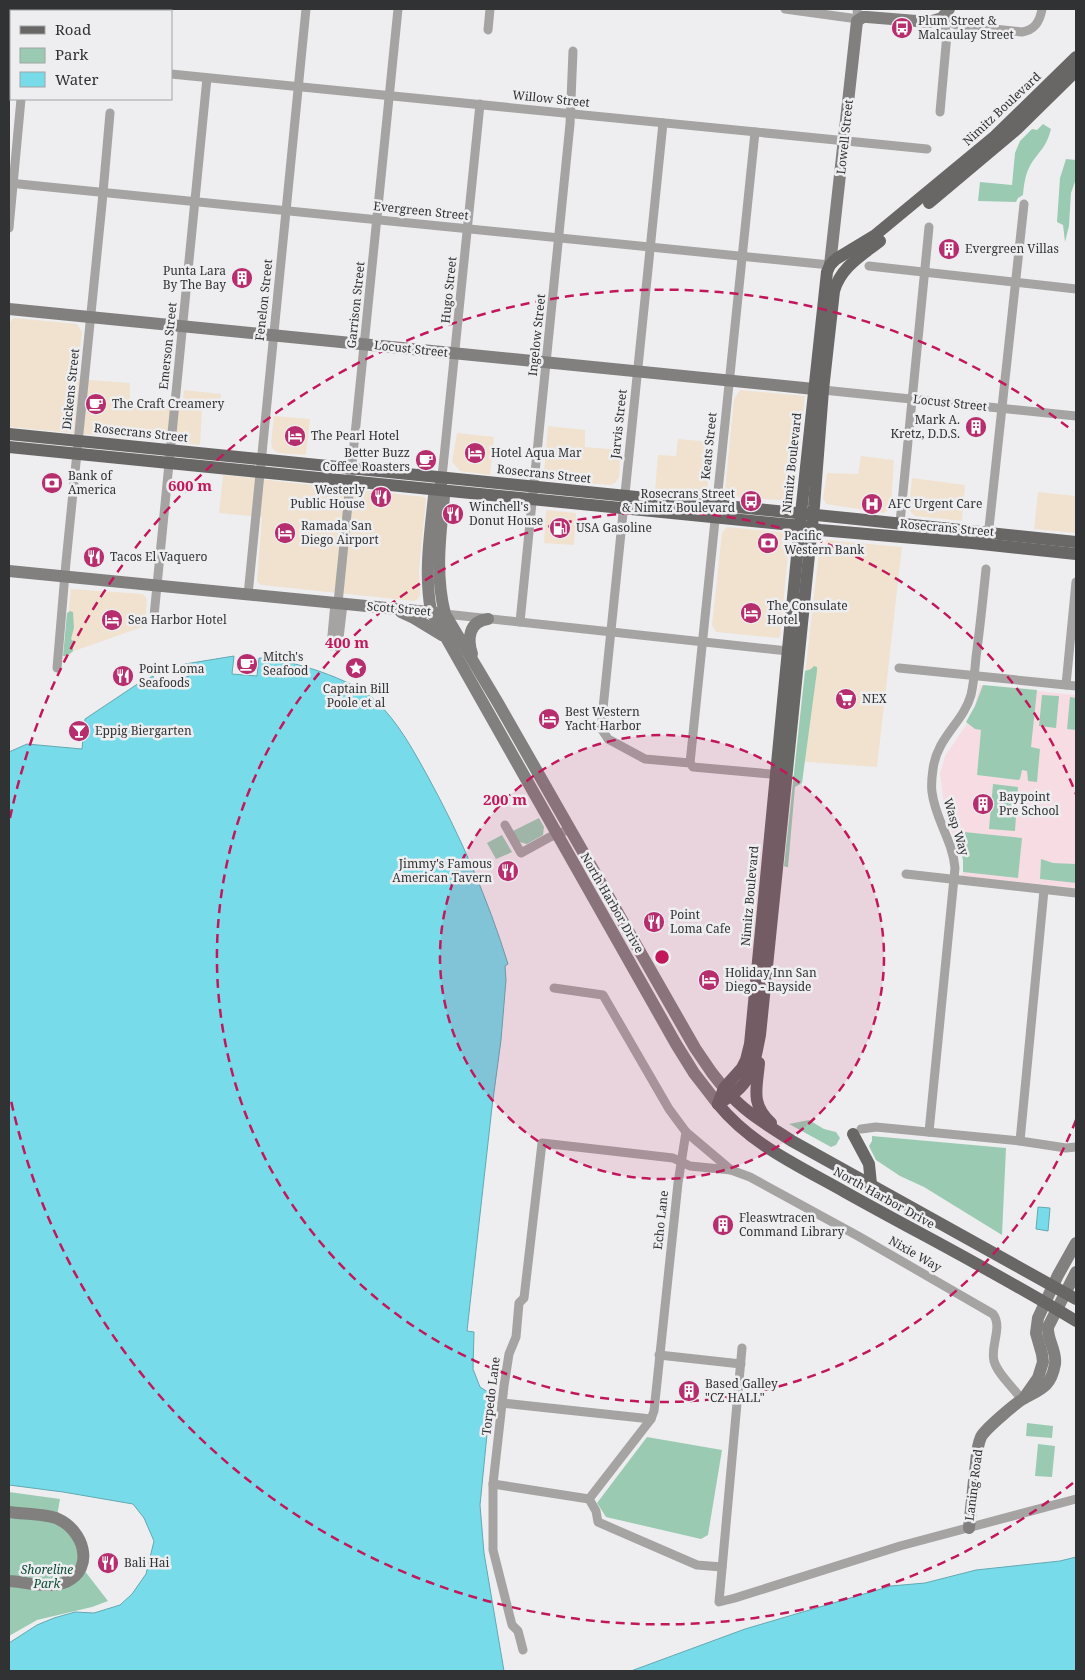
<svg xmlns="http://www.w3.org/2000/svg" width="1085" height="1680" viewBox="0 0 1085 1680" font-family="'Noto Serif',serif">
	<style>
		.commercial { fill: #f0e2cf }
		.education { fill: #f7dde3 }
		.green { fill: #9acbb2 }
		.water { fill: #78dbe9; stroke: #63a8b2 }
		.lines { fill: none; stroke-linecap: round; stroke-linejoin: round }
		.street { stroke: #a5a4a3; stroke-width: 9 }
		.secondary { stroke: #82807f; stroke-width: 12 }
		.primary { stroke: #696666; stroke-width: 12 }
		.ring { fill: none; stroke: #c2185b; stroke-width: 2.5; stroke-dasharray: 9 6 }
		.labels { text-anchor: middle; stroke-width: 5; stroke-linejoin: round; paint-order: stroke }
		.poi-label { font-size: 12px; fill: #313233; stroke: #eeeef1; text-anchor: start }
		.street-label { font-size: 12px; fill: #313233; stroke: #eeeef1 }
		.park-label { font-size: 12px; font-style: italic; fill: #0b4b33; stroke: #eeeef1 }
		.centre { fill: #c2185b; stroke: #eeeef1; stroke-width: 2.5 }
		.ring-label { font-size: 15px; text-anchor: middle; font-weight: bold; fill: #c2185b; stroke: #eeeef1; stroke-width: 5; stroke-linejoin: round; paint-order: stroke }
	</style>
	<rect width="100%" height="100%" fill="#eeeef1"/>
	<g class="commercial">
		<path d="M14,318L77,324L82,332L77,379L130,383V402L182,407L184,390L221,394L219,409L202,408L200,445L9,427V323Z"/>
		<path d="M740,390L805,396L794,501L730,497L725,490L734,399Z"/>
		<path d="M274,416L310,419L306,455L278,453L272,448L271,442Z"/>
		<path d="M548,426L585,430V447L621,450L619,477L616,482L611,485L553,481L547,477L544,472Z"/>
		<path d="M457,433L494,437L490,475L460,471L452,462Z"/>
		<path d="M678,439L712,442L707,493L655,491L658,455L676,456Z"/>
		<path d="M861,456L894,460L891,508L884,513L826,504L823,498L827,473L858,474Z"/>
		<path d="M223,475L425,497L426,499L419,570L420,594L418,599L414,601L261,585L257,581L262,517L219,513Z"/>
		<path d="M912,478L965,485L962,521L915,516L909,510Z"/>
		<path d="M1038,492L1076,496V533L1034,529Z"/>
		<path d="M546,510L576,513L574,545L544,543Z"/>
		<path d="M727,527L790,533L780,637L777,638L716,632L712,625L722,533Z"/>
		<path d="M827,540L902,547L877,767L795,761L819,552Z"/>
		<path d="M71,589L143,594L147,599L145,626L74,651L63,661Z"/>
	</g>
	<path class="education" d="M980,685L1076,695V888L962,876L964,860L946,820L940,774L945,756L972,716Z"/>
	<g class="green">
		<path d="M1043,124L1051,129C1046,148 1040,150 1031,164C1025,174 1024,185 1023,195L1018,198L1016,202L978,201L980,182L1012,185L1015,153L1020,141L1032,129L1037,130Z"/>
		<path d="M1066,159L1076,160V179L1071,193L1069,226L1065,242L1063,225L1057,222L1060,178Z"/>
		<path d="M70,611L73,612L74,628L71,639L73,641V651L67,656H63L67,613Z"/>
		<path d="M814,666L817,667V671L802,783L795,787L788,867H786L784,866L805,671L811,669Z"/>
		<path d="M983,685L1037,690L1031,747L1040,749L1037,782L1028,781L1027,771L1022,770L1020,779L1018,780L977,775L981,730L975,729L966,722L975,706Z"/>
		<path d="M1042,695L1059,696L1056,728L1039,726Z"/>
		<path d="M1070,697L1076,698V730L1067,729Z"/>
		<path d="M993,784L1018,787L1015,831L989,829Z"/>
		<path d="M539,818L544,827L543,835L527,844L519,842L513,831Z"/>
		<path d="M964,832L1022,838L1018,878L963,872V860L956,835Z"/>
		<path d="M502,835L512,852L496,859L487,843Z"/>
		<path d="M1041,859L1053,863L1076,864V883L1040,879Z"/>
		<path d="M809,1120L824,1129L836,1132L840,1138L836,1145L831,1147L789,1124Z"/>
		<path d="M872,1136L1006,1148L1002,1235L924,1187L900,1176L876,1160L869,1146L872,1141Z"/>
		<path d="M1027,1423L1053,1426L1052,1438L1026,1436Z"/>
		<path d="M647,1437L722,1450L708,1535L701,1539L606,1517L597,1503Z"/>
		<path d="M1038,1444L1055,1446L1052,1477L1035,1476Z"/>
		<path d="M9,1492L60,1499L57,1516L68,1525L84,1570L108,1601L92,1607L37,1620L9,1636Z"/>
	</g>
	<g class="water">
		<path d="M234,656L232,674L257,676L259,658C290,659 352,679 375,700C398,722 412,748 427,775C460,835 488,899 508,964L505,966L506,980L501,1040L492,1107L467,1331L474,1332L473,1369L480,1387L491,1394L480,1505L484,1553L504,1671H9V1643L37,1625L54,1618L75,1612L94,1613L120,1605L132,1594L146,1574L154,1541L144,1518L133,1504L63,1492L9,1485V752L27,744L82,749L85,719L136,685L153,676L157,687L189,676L185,664Z"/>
		<path d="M1038,1207L1050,1208L1048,1231L1036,1229Z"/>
		<path d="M1076,1557V1671H631L745,1629L891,1586L925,1583L976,1570L1060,1561Z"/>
	</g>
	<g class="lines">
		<g class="street">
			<path d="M785,9L858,19L857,9"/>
			<path d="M30,11V9"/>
			<path d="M122,11V9"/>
			<path d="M942,18L956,25L1022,32C1035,30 1040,21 1042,9"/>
			<path d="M488,30L490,9"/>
			<path d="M9,57H11"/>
			<path d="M171,74L927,149"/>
			<path d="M940,112L947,34L942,18"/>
			<path d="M663,123L601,728L608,739L645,759L690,763L693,767L782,775"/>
			<path d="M9,183L830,265"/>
			<path d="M9,228L21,99"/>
			<path d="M869,266L1076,289"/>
			<path d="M823,390L1076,416"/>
			<path d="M442,477L480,104"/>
			<path d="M900,523L929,227"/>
			<path d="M988,537L1024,204"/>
			<path d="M248,595L306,9"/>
			<path d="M338,603L398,9"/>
			<path d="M445,614L788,651"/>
			<path d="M154,616L207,78"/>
			<path d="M520,622L570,124L573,51"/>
			<path d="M331,646L335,603"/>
			<path d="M338,647L343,604"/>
			<path d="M57,668L66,562L102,204L110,113"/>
			<path d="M899,668L1076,686"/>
			<path d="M1066,685L1076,582"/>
			<path d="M690,763L755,132"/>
			<path d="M505,825L521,853L550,837L570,829"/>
			<path d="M906,874L1076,893"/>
			<path d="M554,988L603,995L669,1109L686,1132L678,1183L654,1411L651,1419L589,1499"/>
			<path d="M861,1129L876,1127L1020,1141L1066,1148L1076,1147"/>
			<path d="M686,1132L731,1170"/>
			<path d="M929,1132L955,868C953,841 935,819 932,792C931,785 932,776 933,769C937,737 963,723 971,695C974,682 975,669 976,657C980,628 983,598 986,569"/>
			<path d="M1020,1141L1044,890"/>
			<path d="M742,1348L719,1602L735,1598L900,1546L1076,1499"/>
			<path d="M659,1355L741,1364"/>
			<path d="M502,1403L651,1419"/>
			<path d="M493,1484L589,1499L596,1511L598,1522L697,1565L722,1567"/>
			<path d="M523,1650L518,1631L512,1625L493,1550V1484L504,1386L509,1354L516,1337L519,1303L524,1298L542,1143L673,1158L690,1166L731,1170L750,1177L858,1236L993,1314C1003,1327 990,1346 994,1361C998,1375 1014,1388 1022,1400"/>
		</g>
		<g class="secondary">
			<path d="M830,265L857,21L863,17H867L929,22L942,18L949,9"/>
			<path d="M9,309L814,389"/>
			<path d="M441,484L440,490L444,497C440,537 435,575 445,614L498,703L695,1048L712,1073L724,1088"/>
			<path d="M440,490L434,496C430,535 424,573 431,611L676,1044L694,1073L718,1104"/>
			<path d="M9,571L438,613"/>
			<path d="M401,612L414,618L442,635"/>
			<path d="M472,654C467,639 469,621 488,619"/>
			<path d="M1024,1398L1038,1378L1043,1362L1042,1354L1036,1333L1038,1318L1058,1275L1076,1243"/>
			<path d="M9,1512C21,1514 48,1514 58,1519C83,1530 96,1568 66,1582C49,1589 26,1582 9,1581"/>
			<path d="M969,1528C971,1509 973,1490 975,1471C977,1460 976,1448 981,1437C985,1429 1015,1404 1023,1399C1041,1389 1051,1387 1055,1364C1057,1351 1047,1340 1048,1327L1076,1272"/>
		</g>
		<g class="primary">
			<path d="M929,203L1017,129L1076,71"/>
			<path d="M9,434L856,519L1076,542"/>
			<path d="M9,447L792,525L820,530L972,543L1076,554"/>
			<path d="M759,1063C757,1088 750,1104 771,1123"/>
			<path d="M726,1090C745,1113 768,1125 792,1141L1076,1299"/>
			<path d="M718,1104L724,1088L742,1068L746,1060L750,1044L802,504L827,272L830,265L836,259L874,236L995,136L1076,57"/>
			<path d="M718,1104C752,1085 753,1070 760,1035L814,506L823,390L834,291C841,267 861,256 880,241"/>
			<path d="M718,1104C751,1145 801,1167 845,1192C922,1235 1001,1275 1076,1321"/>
			<path d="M853,1134L869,1164L871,1184"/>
		</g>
	</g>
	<circle cx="662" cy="957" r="222" fill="#c2185b" fill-opacity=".12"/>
	<g class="ring">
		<circle cx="662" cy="957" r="222"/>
		<path d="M1076 1120A445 445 0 1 1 1076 794"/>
		<path d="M1073 1483A667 667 0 0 1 10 1096M10 818A667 667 0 0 1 1073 431"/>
	</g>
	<defs>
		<g id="bus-disc" transform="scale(1.125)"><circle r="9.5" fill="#b62e6e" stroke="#eeeef1"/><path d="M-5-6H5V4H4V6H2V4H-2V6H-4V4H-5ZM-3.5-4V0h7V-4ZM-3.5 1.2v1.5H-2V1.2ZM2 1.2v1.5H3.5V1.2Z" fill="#fff"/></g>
		<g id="building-disc" transform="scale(1.125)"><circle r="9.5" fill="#b62e6e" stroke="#eeeef1"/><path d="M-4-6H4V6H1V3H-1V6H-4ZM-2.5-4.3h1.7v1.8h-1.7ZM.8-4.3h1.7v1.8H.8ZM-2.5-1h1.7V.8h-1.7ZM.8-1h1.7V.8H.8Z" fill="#fff"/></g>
		<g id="cafe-disc" transform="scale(1.125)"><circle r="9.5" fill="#b62e6e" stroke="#eeeef1"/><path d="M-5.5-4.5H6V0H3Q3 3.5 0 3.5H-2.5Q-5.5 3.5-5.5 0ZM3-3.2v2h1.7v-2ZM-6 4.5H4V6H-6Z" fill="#fff"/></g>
		<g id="hotel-disc" transform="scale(1.125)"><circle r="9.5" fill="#b62e6e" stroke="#eeeef1"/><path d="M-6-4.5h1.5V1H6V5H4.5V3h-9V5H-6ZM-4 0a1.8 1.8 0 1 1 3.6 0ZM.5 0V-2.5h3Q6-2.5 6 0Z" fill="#fff"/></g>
		<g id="bank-disc" transform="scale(1.125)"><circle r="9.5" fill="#b62e6e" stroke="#eeeef1"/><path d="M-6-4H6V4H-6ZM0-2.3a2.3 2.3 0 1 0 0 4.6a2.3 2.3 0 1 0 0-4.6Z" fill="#fff"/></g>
		<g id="restaurant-disc" transform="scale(1.125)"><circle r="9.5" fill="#b62e6e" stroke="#eeeef1"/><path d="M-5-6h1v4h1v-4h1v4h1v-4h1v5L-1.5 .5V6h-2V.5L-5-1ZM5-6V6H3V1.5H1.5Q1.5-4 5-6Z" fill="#fff"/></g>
		<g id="hospital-disc" transform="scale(1.125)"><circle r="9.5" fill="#b62e6e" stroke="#eeeef1"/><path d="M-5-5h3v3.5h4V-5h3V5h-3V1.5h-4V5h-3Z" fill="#fff"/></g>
		<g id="fuel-disc" transform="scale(1.125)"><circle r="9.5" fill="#b62e6e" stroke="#eeeef1"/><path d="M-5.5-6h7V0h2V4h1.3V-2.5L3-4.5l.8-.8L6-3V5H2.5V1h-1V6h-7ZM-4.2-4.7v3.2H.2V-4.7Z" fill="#fff"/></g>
		<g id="sight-disc" transform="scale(1.125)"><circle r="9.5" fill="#b62e6e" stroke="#eeeef1"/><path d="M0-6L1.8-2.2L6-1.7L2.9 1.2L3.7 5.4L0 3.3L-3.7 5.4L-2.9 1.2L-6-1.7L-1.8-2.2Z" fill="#fff"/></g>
		<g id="supermarket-disc" transform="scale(1.125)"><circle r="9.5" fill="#b62e6e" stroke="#eeeef1"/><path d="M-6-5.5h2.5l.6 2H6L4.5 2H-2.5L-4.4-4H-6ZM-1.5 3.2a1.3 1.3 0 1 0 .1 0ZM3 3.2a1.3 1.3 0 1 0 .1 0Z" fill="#fff"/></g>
		<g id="bar-disc" transform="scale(1.125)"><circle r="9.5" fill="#b62e6e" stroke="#eeeef1"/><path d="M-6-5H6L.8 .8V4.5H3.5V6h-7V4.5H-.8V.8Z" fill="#fff"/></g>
	</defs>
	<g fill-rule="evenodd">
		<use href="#bus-disc" x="902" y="28"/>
		<use href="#building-disc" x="949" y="249"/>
		<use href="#building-disc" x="242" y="278"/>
		<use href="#cafe-disc" x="96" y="404"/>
		<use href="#building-disc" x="976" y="427"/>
		<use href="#hotel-disc" x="295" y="436"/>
		<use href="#hotel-disc" x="475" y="453"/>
		<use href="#cafe-disc" x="426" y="460"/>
		<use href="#bank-disc" x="52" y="483"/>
		<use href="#restaurant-disc" x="381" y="497"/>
		<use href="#bus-disc" x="751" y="501"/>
		<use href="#hospital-disc" x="872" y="504"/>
		<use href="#restaurant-disc" x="453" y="514"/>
		<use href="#fuel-disc" x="560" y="528"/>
		<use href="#hotel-disc" x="285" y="533"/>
		<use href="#bank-disc" x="768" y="543"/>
		<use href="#restaurant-disc" x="94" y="557"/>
		<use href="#hotel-disc" x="751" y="613"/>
		<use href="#hotel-disc" x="112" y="620"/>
		<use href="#cafe-disc" x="247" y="664"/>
		<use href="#sight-disc" x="356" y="668"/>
		<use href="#restaurant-disc" x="123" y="676"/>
		<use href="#supermarket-disc" x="846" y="699"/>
		<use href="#hotel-disc" x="549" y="719"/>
		<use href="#bar-disc" x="79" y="731"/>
		<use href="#building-disc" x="983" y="804"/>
		<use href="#restaurant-disc" x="508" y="871"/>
		<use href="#restaurant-disc" x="654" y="922"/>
		<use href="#hotel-disc" x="709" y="980"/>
		<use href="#building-disc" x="723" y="1225"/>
		<use href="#building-disc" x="689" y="1391"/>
		<use href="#restaurant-disc" x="108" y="1563"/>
	</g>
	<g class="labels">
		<g class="poi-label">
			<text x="918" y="25">Plum Street &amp;<tspan x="918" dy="14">Malcaulay Street</tspan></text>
			<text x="965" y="253">Evergreen Villas</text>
			<text x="226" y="275" text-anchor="end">Punta Lara<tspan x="226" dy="14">By The Bay</tspan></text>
			<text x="112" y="408">The Craft Creamery</text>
			<text x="960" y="424" text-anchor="end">Mark A.<tspan x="960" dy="14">Kretz, D.D.S.</tspan></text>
			<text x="311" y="440">The Pearl Hotel</text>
			<text x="410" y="457" text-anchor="end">Better Buzz<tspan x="410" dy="14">Coffee Roasters</tspan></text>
			<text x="491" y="457">Hotel Aqua Mar</text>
			<text x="68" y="480">Bank of<tspan x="68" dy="14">America</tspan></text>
			<text x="365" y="494" text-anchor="end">Westerly<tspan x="365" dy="14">Public House</tspan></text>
			<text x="735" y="498" text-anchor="end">Rosecrans Street<tspan x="735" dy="14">&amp; Nimitz Boulevard</tspan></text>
			<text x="888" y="508">AFC Urgent Care</text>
			<text x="469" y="511">Winchell's<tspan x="469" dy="14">Donut House</tspan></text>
			<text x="301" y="530">Ramada San<tspan x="301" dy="14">Diego Airport</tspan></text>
			<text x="576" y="532">USA Gasoline</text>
			<text x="784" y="540">Pacific<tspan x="784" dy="14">Western Bank</tspan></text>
			<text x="110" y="561">Tacos El Vaquero</text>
			<text x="767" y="610">The Consulate<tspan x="767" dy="14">Hotel</tspan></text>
			<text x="128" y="624">Sea Harbor Hotel</text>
			<text x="263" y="661">Mitch's<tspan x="263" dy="14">Seafood</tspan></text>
			<text x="139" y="673">Point Loma<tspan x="139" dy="14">Seafoods</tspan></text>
			<text x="356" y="693" text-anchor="middle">Captain Bill<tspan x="356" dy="14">Poole et al</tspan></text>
			<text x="862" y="703">NEX</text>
			<text x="565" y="716">Best Western<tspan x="565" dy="14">Yacht Harbor</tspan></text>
			<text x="95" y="735">Eppig Biergarten</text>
			<text x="999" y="801">Baypoint<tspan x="999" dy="14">Pre School</tspan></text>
			<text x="492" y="868" text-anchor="end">Jimmy's Famous<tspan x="492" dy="14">American Tavern</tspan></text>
			<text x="670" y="919">Point<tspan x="670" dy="14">Loma Cafe</tspan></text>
			<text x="725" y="977">Holiday Inn San<tspan x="725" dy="14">Diego - Bayside</tspan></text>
			<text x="739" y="1222">Fleaswtracen<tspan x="739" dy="14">Command Library</tspan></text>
			<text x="705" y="1388">Based Galley<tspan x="705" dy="14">"CZ HALL"</tspan></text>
			<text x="124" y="1567">Bali Hai</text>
		</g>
		<g class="street-label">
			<text transform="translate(551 99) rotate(6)" y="4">Willow Street</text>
			<text transform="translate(1002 109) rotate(-43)" y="4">Nimitz Boulevard</text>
			<text transform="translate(845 137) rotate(-84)" y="4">Lowell Street</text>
			<text transform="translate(421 211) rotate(6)" y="4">Evergreen Street</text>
			<text transform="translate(449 290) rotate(-84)" y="4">Hugo Street</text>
			<text transform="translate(264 300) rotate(-84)" y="4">Fenelon Street</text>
			<text transform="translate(356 305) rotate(-84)" y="4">Garrison Street</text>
			<text transform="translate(537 335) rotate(-84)" y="4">Ingelow Street</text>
			<text transform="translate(168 346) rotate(-84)" y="4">Emerson Street</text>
			<text transform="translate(411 349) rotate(6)" y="4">Locust Street</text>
			<text transform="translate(71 389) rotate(-84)" y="4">Dickens Street</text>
			<text transform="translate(950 403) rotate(6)" y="4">Locust Street</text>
			<text transform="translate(619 424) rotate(-84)" y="4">Jarvis Street</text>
			<text transform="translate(141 433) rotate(6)" y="4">Rosecrans Street</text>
			<text transform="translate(709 446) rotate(-84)" y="4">Keats Street</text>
			<text transform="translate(792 463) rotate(-84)" y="4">Nimitz Boulevard</text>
			<text transform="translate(544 474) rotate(6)" y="4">Rosecrans Street</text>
			<text transform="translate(947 528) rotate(5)" y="4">Rosecrans Street</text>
			<text transform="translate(399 609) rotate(5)" y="4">Scott Street</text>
			<text transform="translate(956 827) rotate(73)" y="4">Wasp Way</text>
			<text transform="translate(750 896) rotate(-85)" y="4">Nimitz Boulevard</text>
			<text transform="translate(612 903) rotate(60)" y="4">North Harbor Drive</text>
			<text transform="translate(884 1198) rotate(29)" y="4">North Harbor Drive</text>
			<text transform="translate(661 1220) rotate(-84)" y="4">Echo Lane</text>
			<text transform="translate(915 1254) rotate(30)" y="4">Nixie Way</text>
			<text transform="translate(491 1396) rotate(-83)" y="4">Torpedo Lane</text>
			<text transform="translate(974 1485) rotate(-83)" y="4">Laning Road</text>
		</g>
		<g class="park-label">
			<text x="47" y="1574">Shoreline<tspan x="47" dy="14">Park</tspan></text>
		</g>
	</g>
	<circle cx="662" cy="957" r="8" class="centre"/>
	<g class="ring-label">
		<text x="190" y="491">600 m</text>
		<text x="347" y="648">400 m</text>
		<text x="505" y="805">200 m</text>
	</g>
	<rect width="1085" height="1680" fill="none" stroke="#313233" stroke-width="20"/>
	<rect x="10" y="10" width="162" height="90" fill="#eeeef1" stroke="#a2a3a5"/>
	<rect x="20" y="26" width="25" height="8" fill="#696666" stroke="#a2a3a5"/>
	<text x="55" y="35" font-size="15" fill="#313233">Road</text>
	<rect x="20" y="48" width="25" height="15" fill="#9acbb2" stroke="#a2a3a5"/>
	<text x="55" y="60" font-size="15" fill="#313233">Park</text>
	<rect x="20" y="72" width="25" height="15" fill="#78dbe9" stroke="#a2a3a5"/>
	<text x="55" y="85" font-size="15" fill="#313233">Water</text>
</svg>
